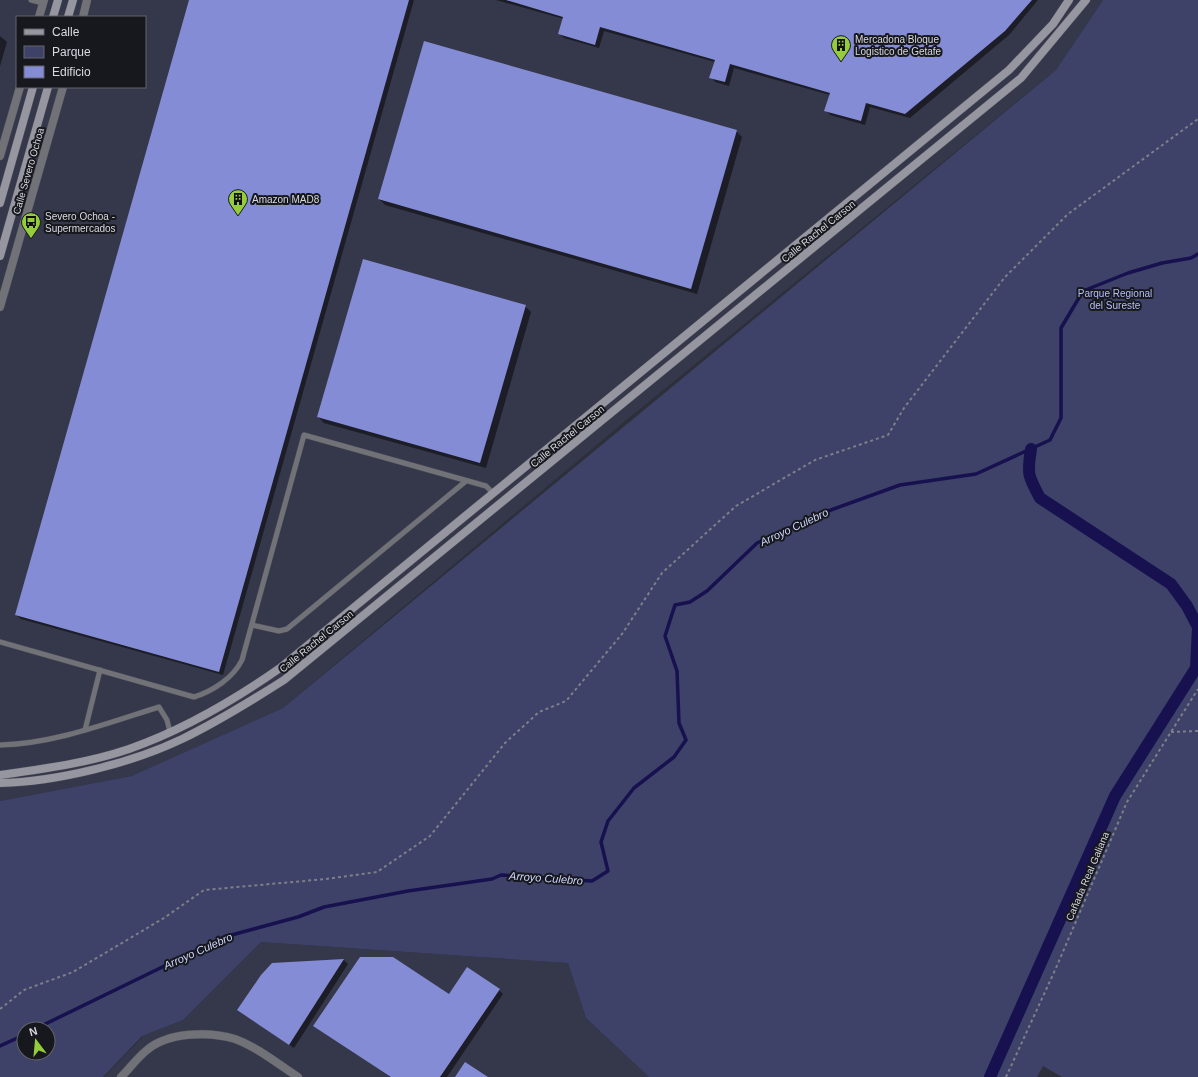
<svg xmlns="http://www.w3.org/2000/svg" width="1198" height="1077" viewBox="0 0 1198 1077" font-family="Helvetica,sans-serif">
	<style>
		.built { fill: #35374a; fill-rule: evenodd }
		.green { fill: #3e4268; fill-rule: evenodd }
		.shadow { fill: #0007 }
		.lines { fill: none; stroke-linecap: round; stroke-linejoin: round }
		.stream { stroke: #17114f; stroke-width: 3.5 }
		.canal { stroke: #17114f; stroke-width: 12 }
		.building { fill: #848cd5 }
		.lane-casing { stroke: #484a56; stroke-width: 6 }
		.street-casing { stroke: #484a56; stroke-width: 9 }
		.secondary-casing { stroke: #484a56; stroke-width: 9 }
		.path { stroke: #7d7f89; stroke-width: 2; stroke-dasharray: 3 3; stroke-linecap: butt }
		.lane { stroke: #717278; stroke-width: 5 }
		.street { stroke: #717278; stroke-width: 8 }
		.secondary { stroke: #9596a0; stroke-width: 8 }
		.labels { text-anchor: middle; stroke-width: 4; stroke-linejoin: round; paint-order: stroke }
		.poi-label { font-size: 10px; fill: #d8d9e1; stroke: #17181d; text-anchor: start }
		.street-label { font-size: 10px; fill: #d8d9e1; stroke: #17181d }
		.park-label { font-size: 10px; fill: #b6bef8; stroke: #17181d }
		.water-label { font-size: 11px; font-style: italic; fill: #cfd6fd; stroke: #17181d }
	</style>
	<rect width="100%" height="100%" fill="#2d2f3b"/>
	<g class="built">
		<path d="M0,0H1103L1056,70L624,422L283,708L137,775L0,801ZM17,17H145V87H17Z"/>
		<path d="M261,942L568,963L586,1018L649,1077H104L144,1035L183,1020Z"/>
	</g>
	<path class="green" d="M1103,0H1198V1077H1062L1043,1066L1037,1077H649L586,1018L568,963L261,942L183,1020L142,1036L103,1077H0V801L132,776L283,708L1056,70ZM24,1029H48V1053H24Z"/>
	<g class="shadow">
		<path d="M190,0H414L223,675L21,619L16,615Z"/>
		<path d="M496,0H1038L1009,35L910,118L870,107L865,125L830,115L826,110L830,95L734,68L729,86L715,82L711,77L715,62L604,31L599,48L564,38L559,34L564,19Z"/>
		<path d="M0,36L7,42L0,66Z"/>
		<path d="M736,131L742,137L697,294L385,205L379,199Z"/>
		<path d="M525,306L531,312L486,468L324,423L318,417Z"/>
		<path d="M344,960L348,964L294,1048L238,1010L273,964Z"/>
		<path d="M499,990L503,994L447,1077H392L315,1026L449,995Z"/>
	</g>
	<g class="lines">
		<g class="stream">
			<path d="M35,1029L224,937L298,917L324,907L408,891L492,879L501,875L592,881L608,871L601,842L608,821L634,788L674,757L686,740L679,723L677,671L665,636L675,605L690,602L707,591L757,543L817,515L900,485L976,474L1050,440L1061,418V328L1083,291L1128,273L1162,263L1191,258L1198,254"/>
			<path d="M0,1046L24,1035"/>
		</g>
		<path class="canal" d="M990,1077L1115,796L1196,668L1198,627L1187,606L1171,584L1040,498C1028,476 1027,474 1031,449"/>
	</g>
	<g class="building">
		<path d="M189,0H409L219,672L15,615Z"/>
		<path d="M506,0H1032L1005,31L905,114L866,103L861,121L824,111L830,93L730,64L725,82L709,78L715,60L600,27L595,45L558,34L563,17Z"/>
		<path d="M424,41L737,130L691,289L378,199Z"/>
		<path d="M363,259L526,305L480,463L317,417Z"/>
		<path d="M360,957H393L449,994L467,967L500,989L440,1077H391L313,1026Z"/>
		<path d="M344,959L289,1045L237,1010L261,975L272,963Z"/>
		<path d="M465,1062L488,1077H455Z"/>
	</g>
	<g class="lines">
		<g class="lane-casing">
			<g id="lane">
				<path d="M31,0L43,3"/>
				<path d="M252,625L279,631L287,629L466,481"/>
				<path d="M0,642L194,697C213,691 233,678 242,660L304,435L486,486L493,493"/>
				<path d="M85,730L100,670"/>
				<path d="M0,745C53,744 108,723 159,707L167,720L170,732"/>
			</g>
		</g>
		<g class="street-casing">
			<g id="street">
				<path d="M39,17L44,0"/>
				<path d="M83,17L87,0"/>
				<path d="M0,156L20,87"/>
				<path d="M0,307L63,87"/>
				<path d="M121,1077C130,1068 137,1058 147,1050C168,1032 209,1031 235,1039C257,1047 278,1064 298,1077"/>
			</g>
		</g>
		<g class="secondary-casing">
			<g id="secondary">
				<path d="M53,17L58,0"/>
				<path d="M68,17L73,0"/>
				<path d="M0,203L33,87"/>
				<path d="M0,256L48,87"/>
				<path d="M0,775C43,769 88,763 129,749C183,730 233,701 280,668L1009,70L1053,24L1069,0"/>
				<path d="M0,783C56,782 132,763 182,739C217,722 251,701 284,680L1021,78L1086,0"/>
			</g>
		</g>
		<g class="path">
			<path d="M1171,732L1198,731"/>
			<path d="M0,1009L24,990L73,972L164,918L204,890L326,879L377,872L430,836L505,743L539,712L566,701L622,634L662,573L736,506L815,460L888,435L904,408L1005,277L1068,214L1198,119"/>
			<path d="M1006,1077L1056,968L1127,802L1198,689"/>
		</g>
		<use href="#lane" class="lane"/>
		<use href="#street" class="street"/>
		<use href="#secondary" class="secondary"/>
	</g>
	<defs>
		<g id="building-pin" transform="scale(1)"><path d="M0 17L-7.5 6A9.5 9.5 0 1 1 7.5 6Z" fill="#94cc3b" stroke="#17181d"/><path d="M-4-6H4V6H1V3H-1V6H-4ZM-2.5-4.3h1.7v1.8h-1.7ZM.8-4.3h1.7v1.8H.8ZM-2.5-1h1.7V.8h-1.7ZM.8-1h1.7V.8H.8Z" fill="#111"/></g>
		<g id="bus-pin" transform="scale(1)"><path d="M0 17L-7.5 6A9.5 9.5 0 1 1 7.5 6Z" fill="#94cc3b" stroke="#17181d"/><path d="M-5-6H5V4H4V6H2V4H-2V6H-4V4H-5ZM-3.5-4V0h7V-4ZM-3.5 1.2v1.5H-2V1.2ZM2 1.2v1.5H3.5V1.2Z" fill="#111"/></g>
	</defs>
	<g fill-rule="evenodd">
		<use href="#building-pin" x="841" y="45"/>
		<use href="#building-pin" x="238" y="199"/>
		<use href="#bus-pin" x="31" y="222"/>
	</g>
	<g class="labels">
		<g class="poi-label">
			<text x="855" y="43">Mercadona Bloque<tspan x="855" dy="12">Logistico de Getafe</tspan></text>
			<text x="252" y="203">Amazon MAD8</text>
			<text x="45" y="220">Severo Ochoa -<tspan x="45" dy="12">Supermercados</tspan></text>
		</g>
		<g class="street-label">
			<text transform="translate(28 171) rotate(-74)" y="4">Calle Severo Ochoa</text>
			<text transform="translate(818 231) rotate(-39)" y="4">Calle Rachel Carson</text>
			<text transform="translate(567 436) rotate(-39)" y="4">Calle Rachel Carson</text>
			<text transform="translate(316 641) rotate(-39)" y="4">Calle Rachel Carson</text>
			<text transform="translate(1087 876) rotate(-67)" y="4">Cañada Real Galiana</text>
		</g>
		<g class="park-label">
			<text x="1115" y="297">Parque Regional<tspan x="1115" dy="12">del Sureste</tspan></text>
		</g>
		<g class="water-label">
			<text transform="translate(794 527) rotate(-25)" y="4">Arroyo Culebro</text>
			<text transform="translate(546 878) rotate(4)" y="4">Arroyo Culebro</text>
			<text transform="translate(198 951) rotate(-24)" y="4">Arroyo Culebro</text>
		</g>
	</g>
	<rect x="16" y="16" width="130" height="72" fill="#17181d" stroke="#64656b"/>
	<rect x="24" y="29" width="20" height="6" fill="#9596a0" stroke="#64656b"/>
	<text x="52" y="36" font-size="12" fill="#d8d9e1">Calle</text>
	<rect x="24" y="46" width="20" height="12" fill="#3e4268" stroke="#64656b"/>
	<text x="52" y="56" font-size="12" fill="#d8d9e1">Parque</text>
	<rect x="24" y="66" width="20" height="12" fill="#848cd5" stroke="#64656b"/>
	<text x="52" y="76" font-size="12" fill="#d8d9e1">Edificio</text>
	<g transform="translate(36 1041) rotate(344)"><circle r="19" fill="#17181d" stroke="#64656b"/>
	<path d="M0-3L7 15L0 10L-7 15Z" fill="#94cc3b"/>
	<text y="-6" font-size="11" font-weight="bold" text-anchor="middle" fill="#d8d9e1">N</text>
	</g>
</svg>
